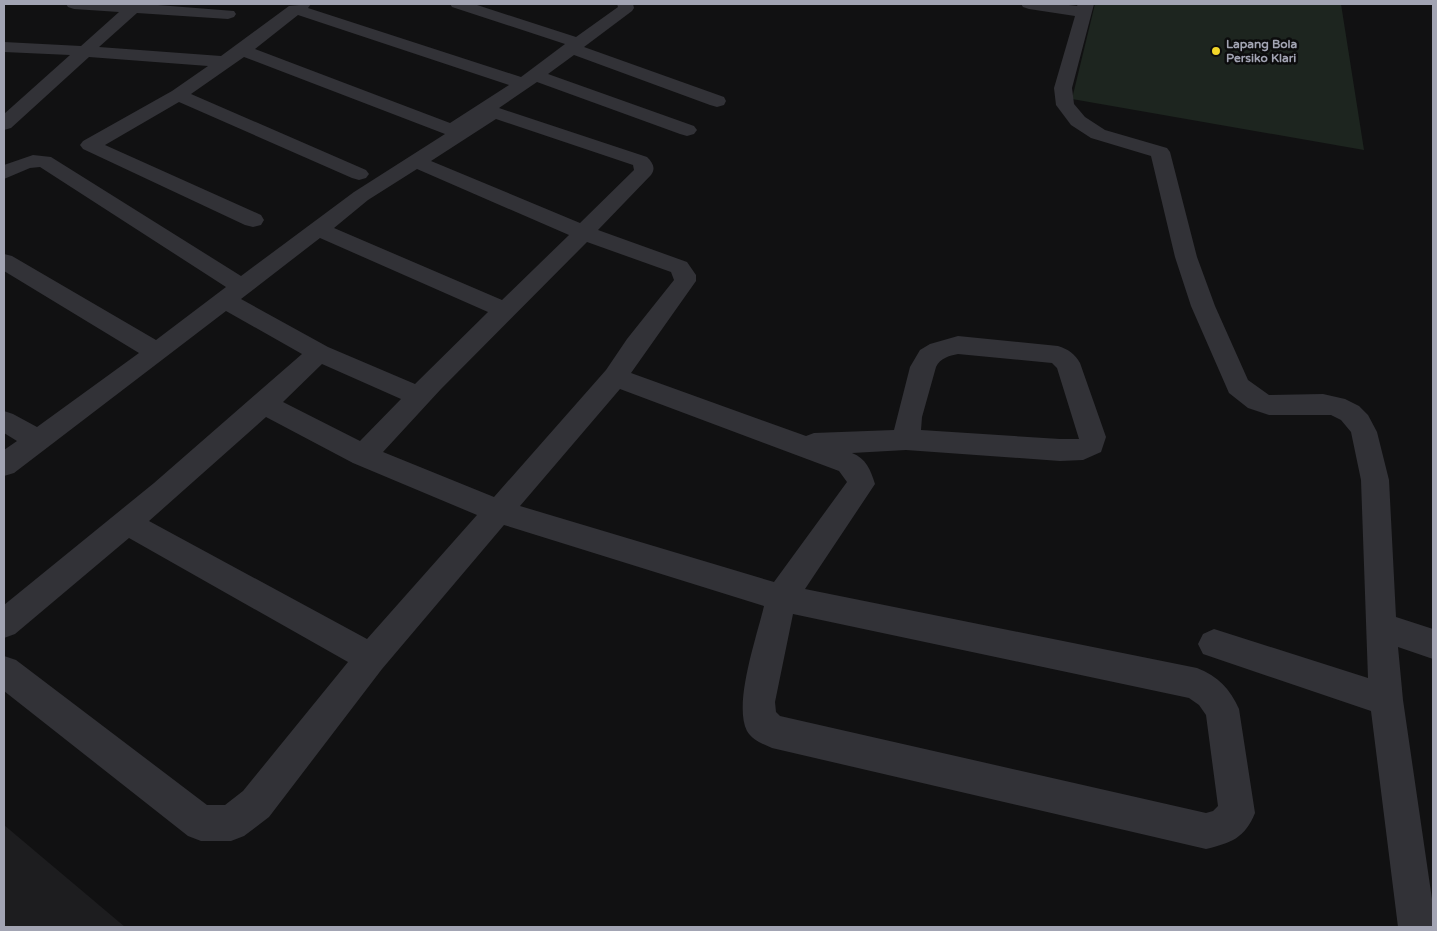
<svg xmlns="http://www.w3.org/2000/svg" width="1437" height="931" viewBox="0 0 1437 931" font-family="'Varela Round',sans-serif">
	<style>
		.built { fill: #1d1d1f }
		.green { fill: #1d251f }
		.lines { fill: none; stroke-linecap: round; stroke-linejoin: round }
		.minor { fill: #323237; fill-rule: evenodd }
		.poi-dot { fill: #f2d629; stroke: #0c0c0d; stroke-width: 2 }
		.labels { text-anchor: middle; stroke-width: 5; stroke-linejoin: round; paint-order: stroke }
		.far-poi-label { font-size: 12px; font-weight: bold; fill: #a2a4b3; stroke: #0c0c0d; text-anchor: start }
	</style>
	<rect width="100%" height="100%" fill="#111112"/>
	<path class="built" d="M4,825L125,927H4Z"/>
	<path class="green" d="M1095,4H1341L1364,150L1072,99Z"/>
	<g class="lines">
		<g class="minor">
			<path d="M66,4H145L234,11L236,14L234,17L228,19L137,13L99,47L221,56L289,6L311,4L308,8L521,77L565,44L452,7L450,4H474L576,37L618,7L617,4H633L634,8L632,11L584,47L724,97L726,101L724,105L717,107L710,105L574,55L548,74L694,126L697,130L694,134L687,136L680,134L537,82L499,108L647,157C653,163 656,168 651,175L598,230L687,262L696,275V281L631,373L806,436L814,433L894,430L910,367L920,350L930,344L958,336L1058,346C1068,349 1075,354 1080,363L1106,437L1101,452L1083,460L1060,461L906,450L852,453C866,458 871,471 875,484L805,589L1197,668C1218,676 1230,689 1239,709L1255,813C1245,838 1231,843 1206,849L772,748C763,744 752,740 747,731C733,704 757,636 764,606L504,525L382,669L269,817L244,836L231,841H201L188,836L4,691V656L16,660L207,805H225L243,791L348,662L129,538L15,634L4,638V605L154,483L302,354L226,311L14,473L4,476V450L17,441L4,433V411L13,414L37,427L139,353L4,271V254L12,256L156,340L226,287L40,167L30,168L4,179V165L33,155L51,157L241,276L354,192L445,134L244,57L191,94L366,170L369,174L366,178L359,180L352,178L179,102L105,145L261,215L264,220L261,225L253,227L245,225L83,149L80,145L83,141L172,91L208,66L89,57L11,128L4,130V114L70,55L4,52V42L81,46L119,12L74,9L68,7ZM298,15L509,85L450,123L255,49ZM496,119L633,165L634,170L580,223L431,161ZM417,169L569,235L502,300L334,228L368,200ZM320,238L488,312L415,384L328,347L241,299ZM587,242L671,272L674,280L627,339L606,370L494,497L383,452L441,389ZM958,354L1052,363L1057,368L1079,439H1060L921,430L922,417L936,367C940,358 949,356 958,354ZM322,364L401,399L360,441L283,402ZM620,389L839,471L847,482L774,582L520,506ZM266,417L353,463L477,515L367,639L149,521ZM793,614L1189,698L1199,705L1206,715L1218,806L1213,811L1206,813L780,716L776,712L775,702Z"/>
			<path d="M1021,4H1060L1077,6L1078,4H1094L1072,88L1074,104L1085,117L1105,130L1167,148L1170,152L1197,257L1215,306L1248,380L1269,395L1323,394L1345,399L1359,406L1368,415L1377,432L1389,480L1396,617L1433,629V659L1398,647L1403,700L1433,906V927H1398L1371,711L1203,654L1198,644L1203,634L1214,629L1368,678L1361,480L1351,432L1341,420L1331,415H1269L1248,408L1229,393L1191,306L1175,257L1151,156L1091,138L1071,125L1056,105L1054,88L1075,16L1029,9L1023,7Z"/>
		</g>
	</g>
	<circle class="poi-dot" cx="1216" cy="51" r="5"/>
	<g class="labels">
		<g class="far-poi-label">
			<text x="1226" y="48">Lapang Bola<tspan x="1226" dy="14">Persiko Klari</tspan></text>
		</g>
	</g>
	<rect width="1437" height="931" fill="none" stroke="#a2a4b3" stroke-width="10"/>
</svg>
